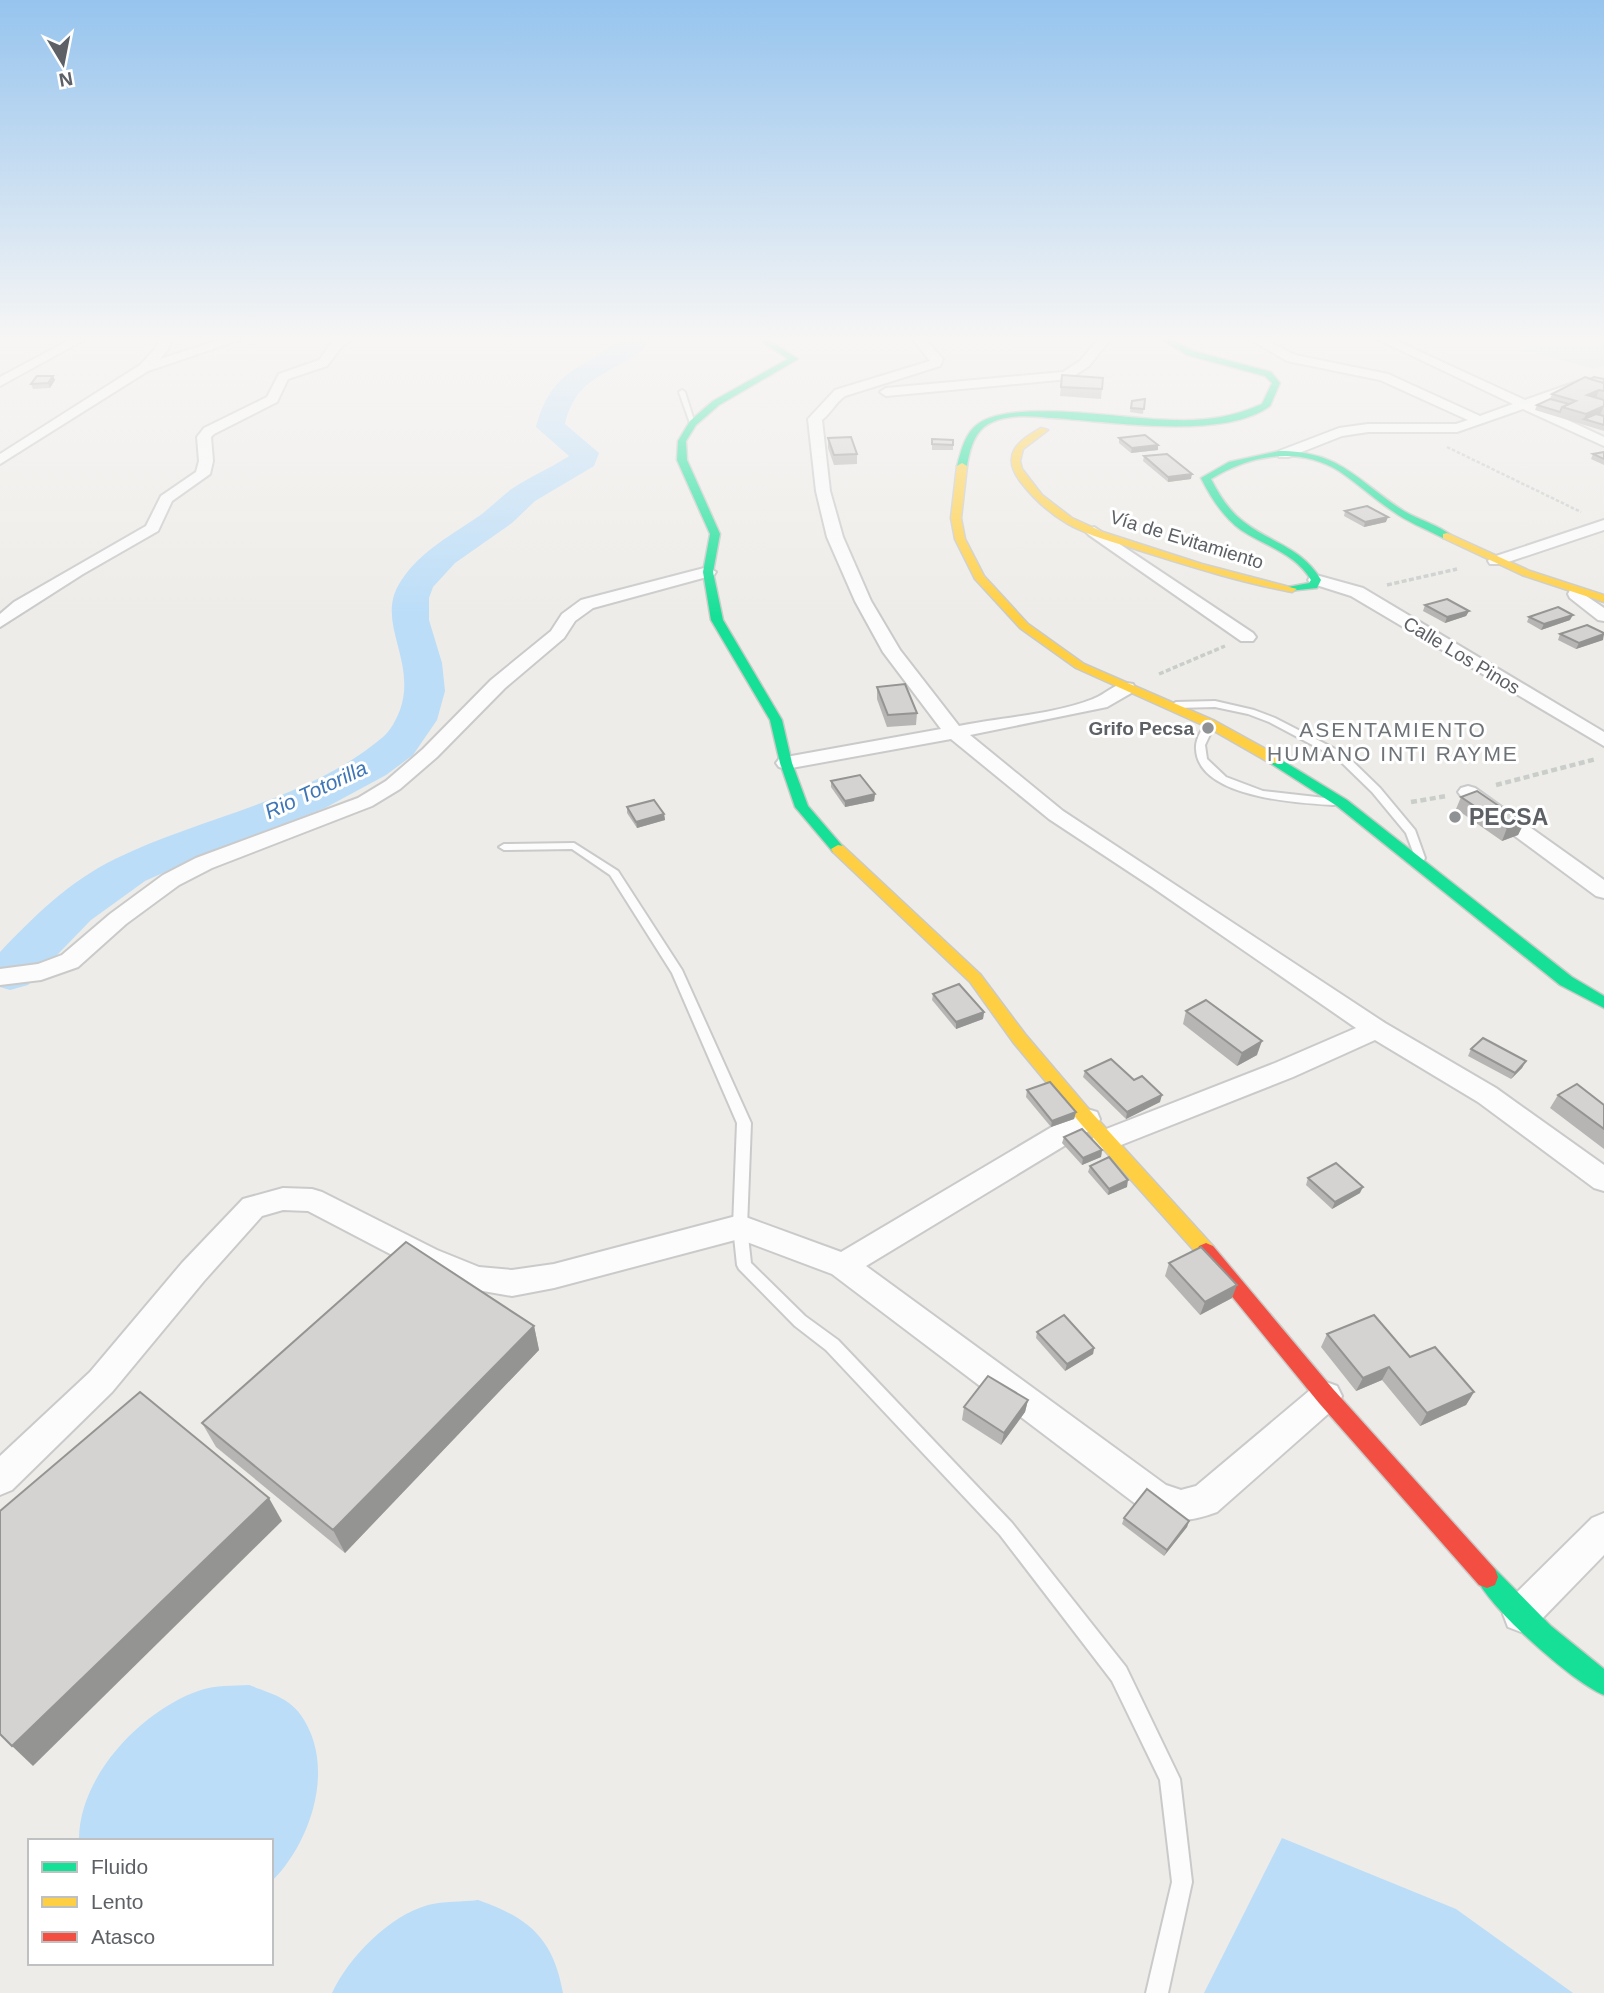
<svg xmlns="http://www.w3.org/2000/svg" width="1604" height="1993" viewBox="0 0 1604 1993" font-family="Helvetica,sans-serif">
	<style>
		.green { fill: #d5ead3 }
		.water { fill: #bbddf8 }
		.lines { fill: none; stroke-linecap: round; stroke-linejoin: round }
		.river { fill: #bbddf8; fill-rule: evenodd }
		.lane-casing { stroke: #cacaca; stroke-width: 4 }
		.street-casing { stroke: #cacaca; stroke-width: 4 }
		.fast-casing { stroke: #c9c9c8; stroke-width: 3 }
		.slow-casing { stroke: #c9c9c8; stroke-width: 3 }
		.jam-casing { stroke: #c9c9c8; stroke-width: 3 }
		.path-far2 { stroke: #c9cecb; stroke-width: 2.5; stroke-dasharray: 3.5 2; stroke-linecap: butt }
		.path-far1 { stroke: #c9cecb; stroke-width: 3.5; stroke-dasharray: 5 2.5; stroke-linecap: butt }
		.path { stroke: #c9cecb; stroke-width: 4.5; stroke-dasharray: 6 3.5; stroke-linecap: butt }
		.lane { fill: #fcfcfc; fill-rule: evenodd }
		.street { fill: #fcfcfc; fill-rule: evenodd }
		.fast { fill: #16e098; fill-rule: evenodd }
		.slow { fill: #ffcf43; fill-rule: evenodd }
		.jam { fill: #f24e42; fill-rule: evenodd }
		.wall { fill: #b6b5b4 }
		.shaded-wall { fill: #949492 }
		.building { fill: #d4d3d1; stroke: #949492; stroke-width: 2 }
		.poi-dot { fill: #8f9294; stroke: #fff; stroke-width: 2.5 }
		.labels { text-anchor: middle; stroke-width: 6; stroke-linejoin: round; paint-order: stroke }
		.far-street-label { font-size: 19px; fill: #5d6166; stroke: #fff }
		.far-poi-label { font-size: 19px; font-weight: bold; fill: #5d6166; stroke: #fff; text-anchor: end }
		.far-neighbourhood-label { font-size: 21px; letter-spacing: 2px; fill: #6e7378; stroke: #fff }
		.far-water-label { font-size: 21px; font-style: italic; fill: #3e76b6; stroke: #fff }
		.poi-label { font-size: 23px; font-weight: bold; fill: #5d6166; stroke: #fff; text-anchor: start }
	</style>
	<rect width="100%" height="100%" fill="#edece8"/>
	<path class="green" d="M1476,337H1582L1604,343V366L1594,369Z"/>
	<g class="water">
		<path d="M249,1685C267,1692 288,1697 300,1714C337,1764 312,1842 271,1882V1841H79C78,1776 143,1709 201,1690C215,1685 234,1686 249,1685Z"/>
		<path d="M1282,1838L1456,1909L1573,1993H1204Z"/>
		<path d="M478,1900C529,1918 553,1938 563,1993H332C349,1957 389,1916 428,1905C444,1901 462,1902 478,1900Z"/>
	</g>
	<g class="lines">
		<path class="river" d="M624,337H652C624,377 579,366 565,424L599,453L594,466L535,501L512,523L455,563L433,587L429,598V620L442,663L445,691L437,720L413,755L386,775L325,808L196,858L145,881L91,920L28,985L10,990L0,987V952C34,916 70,881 115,859C202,816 308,801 383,737C391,730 396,720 400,710C417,662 377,624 398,586C416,554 447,538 476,518C490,509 500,497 513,488C531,476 551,468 569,456L536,427C552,367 582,371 624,337Z"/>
		<g class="lane-casing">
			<g id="lane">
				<path d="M682,390L685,392L695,424L690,423L679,392Z"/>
				<path d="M1215,701L1254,710L1275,718L1345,754L1380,788L1415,830L1425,858L1424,860H1416L1406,833L1372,792L1337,758L1269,722L1248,714L1215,707L1176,708L1171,705L1176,702Z"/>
				<path d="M1210,721L1215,724L1205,745L1207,759L1226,777L1263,791L1334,799L1339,802L1334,805C1299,803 1198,798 1196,749C1195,740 1203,725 1210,721Z"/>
				<path d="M574,843L618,871L682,970L751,1123L747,1227L751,1263L805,1316L838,1340L1012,1523L1126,1667L1180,1779L1192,1882L1168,1993H1146L1172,1882L1160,1780L1112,1681L1000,1535L826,1350L795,1326L739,1269L737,1265L733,1227L737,1123L672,973L610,875L572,849L504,850L499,847L504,844Z"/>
			</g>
		</g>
		<g class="street-casing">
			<g id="street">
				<path d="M75,337H89L0,386V377Z"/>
				<path d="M160,337H172L168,349L160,359L229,337H248L148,371L0,464V454L140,365L156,348Z"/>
				<path d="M342,337H357L342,346L327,366L288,379L277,402L214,434L211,437L213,461L210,474L172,501L158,531L83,574L0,627V614L14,602L146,526L161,496L196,472L199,461L197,437L204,428L267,397L279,374L319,360L334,340Z"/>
				<path d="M911,337H923L943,359L940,366L845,396C835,403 832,412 822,420L830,491L843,537L871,601L900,650L959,726C999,718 1056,714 1093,699C1107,694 1117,680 1133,684L1135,688L1133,692L1107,707L970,735L1063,811L1385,1023L1496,1088L1604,1165V1191L1594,1188L1478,1102L1375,1040L1293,1077L1116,1147L1106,1150L1096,1147L1092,1140L1096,1133L1275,1063L1356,1028L1152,887L1049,819L951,739L786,769L779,767L776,763L779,759L786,757L941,729L883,652L855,601L827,537L816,491L808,419L835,390L930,361Z"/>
				<path d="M1100,337H1112L1089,366L1069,379L886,396L880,392L886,388L1063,372L1080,361Z"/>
				<path d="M1246,337H1260L1295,355L1388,374L1480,416L1513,404L1373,337H1388L1525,400L1579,381H1587V387L1535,405L1604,437V446L1523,409L1457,432H1368L1342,436L1289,457H1279V451L1339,428L1368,424H1456L1468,420L1380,380L1287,361Z"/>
				<path d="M1604,520V530L1502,564H1490L1488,561L1490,558Z"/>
				<path d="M1094,527L1253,633L1256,637L1253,641H1241L1089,535L1086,532Z"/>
				<path d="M708,567L716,572L714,575L593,608L575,621L564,638L505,688L437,757L400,789L372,806L212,868L179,885L126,924L78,967L41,980L0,985V969L38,964L62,955L110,914L163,875L196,858L358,798L386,781L423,749L491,680L551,631L562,614L581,600Z"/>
				<path d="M1316,575L1363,588L1604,732V746L1351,596L1310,583L1308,580L1310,577Z"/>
				<path d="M1576,589L1604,608V621L1598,620L1570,598L1568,594L1570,590Z"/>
				<path d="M1468,786L1475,788L1604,880V898L1596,896L1461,796L1458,792L1461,788Z"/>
				<path d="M1087,1109L1097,1112L1100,1119L1097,1126L866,1266L1166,1485L1181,1490L1196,1486L1315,1386L1326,1382L1337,1386L1342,1396L1337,1406L1217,1512C1187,1523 1175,1522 1145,1511L832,1274L739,1239L554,1288L512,1296L466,1288L417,1268L308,1211L283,1210L262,1216L204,1281L112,1392L12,1490L0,1495V1456L90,1372L182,1263L243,1199L283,1188L312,1189L322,1192L437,1250L479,1267L512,1270L554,1264L740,1215L841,1252L1077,1112Z"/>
				<path d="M1604,1513V1555L1534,1627L1521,1632L1508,1627L1503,1614L1508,1601L1592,1518Z"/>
			</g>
		</g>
		<g class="fast-casing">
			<g id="fast">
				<path d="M755,337H764L798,359L719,405L696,425L686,441L687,460L720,534L713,572L723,620L782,720L792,763L808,806L845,849L838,853L833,852L795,807L780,763L770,720L711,620L703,572L710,534L677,460L678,441L690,421L713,401L788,359Z"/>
				<path d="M1158,337H1167L1193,351L1271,372L1280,383L1270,406C1222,441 1110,421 1052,418C1031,416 1002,413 984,427C973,436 969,453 967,466L962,469L957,466C961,451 965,433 978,424C1013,398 1128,420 1174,420C1206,421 1233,417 1262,404L1272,383L1265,376L1187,355Z"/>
				<path d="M1279,451C1341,451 1357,481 1404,511C1419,520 1439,525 1452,536L1443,538C1426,529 1407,522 1391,510C1373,498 1357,483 1339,471C1298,446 1250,455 1211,479C1219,495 1229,511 1244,522C1271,543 1303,548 1321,580L1317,588L1288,591V587L1309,583L1311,580C1295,553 1265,546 1241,530C1223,517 1211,498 1201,478L1229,462Z"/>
				<path d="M1275,756L1347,800L1572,977L1604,996V1008L1560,985L1337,806L1270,763L1269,760Z"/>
				<path d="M1487,1566L1495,1569L1551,1626L1604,1669V1695C1572,1682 1489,1608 1476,1577L1479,1569Z"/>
			</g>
		</g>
		<g class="slow-casing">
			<g id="slow">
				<path d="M1041,428L1048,430L1023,449L1020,461L1022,469L1042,495L1072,518L1103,532L1202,564L1297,589L1292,592C1239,582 1189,566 1138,550C1114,542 1089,536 1068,524C1049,513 1033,498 1020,481C1001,455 1017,441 1041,428Z"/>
				<path d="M962,463L967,466L961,518L965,539L984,576L1028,624L1084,664L1215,721L1280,757V763H1270L1207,727L1076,668L1020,628L975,579L955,539L951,518L957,466Z"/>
				<path d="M1447,533L1530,571L1604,595V602L1522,575L1443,538V534Z"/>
				<path d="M838,845L843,846L980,974L1025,1034L1093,1114L1213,1246L1215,1251L1213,1256L1206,1259L1199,1256L1081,1124L1013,1042L970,982L833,852L831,849Z"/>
			</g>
		</g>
		<g class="jam-casing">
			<path id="jam" d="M1206,1243L1213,1246L1333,1389L1495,1569L1498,1577L1495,1585L1487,1588L1479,1585L1319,1403L1199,1256L1197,1251L1199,1246Z"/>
		</g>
		<path class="path-far2" d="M1447,447L1581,512"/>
		<g class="path-far1">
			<path d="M1387,585L1457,569"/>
			<path d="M1159,674L1225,646"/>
		</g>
		<g class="path">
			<path d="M1496,785L1596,759"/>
			<path d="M1411,802L1447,796"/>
		</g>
		<use href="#lane" class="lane"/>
		<use href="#street" class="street"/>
		<use href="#fast" class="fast"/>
		<use href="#slow" class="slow"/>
		<use href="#jam" class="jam"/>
	</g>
	<g class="wall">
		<path d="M1062,375L1102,389L1101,399L1060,396Z"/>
		<path d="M53,376L55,380L50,388L33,389L31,384Z"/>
		<path d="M1590,379H1604V431L1535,410L1537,405L1550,399L1552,394Z"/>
		<path d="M1145,399L1143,414L1130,412L1132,401Z"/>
		<path d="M828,438L857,454V464L834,465L828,448Z"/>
		<path d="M1119,438L1158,445V450L1131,453L1119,443Z"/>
		<path d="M932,439L953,440V450H932Z"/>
		<path d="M1604,452V465L1591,459L1593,454Z"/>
		<path d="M1144,456L1191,479L1168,482L1143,461Z"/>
		<path d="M1345,511L1386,522L1364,527L1344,516Z"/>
		<path d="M1425,605L1469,611L1466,616L1445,623L1423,611Z"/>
		<path d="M1529,617L1570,620L1541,630L1527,622Z"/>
		<path d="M1560,634L1603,640L1576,649L1558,640Z"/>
		<path d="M877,687L917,713L916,725L887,727L877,699Z"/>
		<path d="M831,781L875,794L874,801L845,807L831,787Z"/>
		<path d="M1461,797L1524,823L1518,835L1502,841L1456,809Z"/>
		<path d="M627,807L664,814L665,820L637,828L627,813Z"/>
		<path d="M933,994L984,1012L983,1019L956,1029L932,1000Z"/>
		<path d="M1186,1011L1257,1055L1237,1066L1183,1024Z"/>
		<path d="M1471,1049L1526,1061L1522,1068L1511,1079L1468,1056Z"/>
		<path d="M1085,1071L1134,1080L1160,1102L1126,1119L1083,1077Z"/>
		<path d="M1027,1090L1076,1112L1074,1119L1051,1127L1026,1097Z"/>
		<path d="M1558,1095L1604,1105V1149L1550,1108Z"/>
		<path d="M1064,1137L1102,1150L1101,1157L1082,1165L1062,1143Z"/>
		<path d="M1090,1166L1127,1187L1108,1195L1088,1172Z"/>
		<path d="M1308,1178L1360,1193L1332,1209L1306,1185Z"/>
		<path d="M1169,1263L1232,1298L1200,1315L1165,1276Z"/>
		<path d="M534,1326L539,1350L345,1553L216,1447L202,1423Z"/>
		<path d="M1037,1332L1094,1348L1093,1354L1065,1371L1036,1338Z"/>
		<path d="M1327,1334L1410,1357L1474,1392L1466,1405L1420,1426L1382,1380L1356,1391L1321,1347Z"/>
		<path d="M1028,1400L1025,1412L1001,1445L962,1420L964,1407Z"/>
		<path d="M1124,1518L1189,1521L1187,1527L1164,1556L1122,1524Z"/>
	</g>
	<g class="shaded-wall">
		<path d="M53,376L55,380L50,388L48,383Z"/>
		<path d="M1599,390L1595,400L1587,395Z"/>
		<path d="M1604,406L1600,415L1584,419L1586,414Z"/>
		<path d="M1158,445V450L1131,453L1132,448Z"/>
		<path d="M1192,474L1191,479L1168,482V477Z"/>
		<path d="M1388,517L1386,522L1364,527L1365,522Z"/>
		<path d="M1469,611L1466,616L1445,623L1447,617Z"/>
		<path d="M1573,615L1570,620L1541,630L1544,624Z"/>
		<path d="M1604,634L1603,640L1576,649L1579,643Z"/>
		<path d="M875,794L874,801L845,807V801Z"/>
		<path d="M664,814L665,820L637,828L636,822Z"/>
		<path d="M1524,823L1518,835L1502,841L1507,828Z"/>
		<path d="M984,1012L983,1019L956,1029V1022Z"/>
		<path d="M1262,1041L1257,1055L1237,1066L1242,1053Z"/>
		<path d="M1526,1061L1522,1068L1511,1079L1515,1073Z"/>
		<path d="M1162,1095L1160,1102L1126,1119L1127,1112Z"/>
		<path d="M1076,1112L1074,1119L1051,1127L1052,1121Z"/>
		<path d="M1102,1150L1101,1157L1082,1165L1083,1158Z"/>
		<path d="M1128,1180L1127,1187L1108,1195L1109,1189Z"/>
		<path d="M1363,1187L1360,1193L1332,1209L1335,1202Z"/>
		<path d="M1237,1285L1232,1298L1200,1315L1205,1302Z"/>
		<path d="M534,1326L539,1350L345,1553L333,1530Z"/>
		<path d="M1094,1348L1093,1354L1065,1371L1067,1364Z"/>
		<path d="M1389,1367L1382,1380L1356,1391L1363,1378Z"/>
		<path d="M1474,1392L1466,1405L1420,1426L1427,1413Z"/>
		<path d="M1028,1400L1025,1412L1001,1445L1004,1433Z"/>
		<path d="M269,1498L282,1521L33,1766L12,1746Z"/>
		<path d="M1189,1521L1187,1527L1164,1556L1167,1550Z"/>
	</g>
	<g class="building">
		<path d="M1062,375L1103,378L1102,389L1061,387Z"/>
		<path d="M37,376H53L48,383L31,384Z"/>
		<path d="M1585,377L1604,383V391L1599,390L1587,395L1604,400V406L1586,414L1562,407L1576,401L1552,394Z"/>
		<path d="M1594,377L1604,379V383L1590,379Z"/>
		<path d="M1145,399L1144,409L1131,408L1132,401Z"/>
		<path d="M1550,399L1569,404L1562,407L1560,412L1537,405Z"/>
		<path d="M1596,414L1604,416V425L1584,419Z"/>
		<path d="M1145,435L1158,445L1132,448L1119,438Z"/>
		<path d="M851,437L857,454L834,455L828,438Z"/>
		<path d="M932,439L953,440V445L932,444Z"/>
		<path d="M1604,452V459L1593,454Z"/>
		<path d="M1167,454L1192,474L1168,477L1144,456Z"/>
		<path d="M1367,506L1388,517L1365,522L1345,511Z"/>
		<path d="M1447,599L1469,611L1447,617L1425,605Z"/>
		<path d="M1558,607L1573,615L1544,624L1529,617Z"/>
		<path d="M1587,625L1604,633V634L1579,643L1560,634Z"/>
		<path d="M905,684L917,713L888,715L877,687Z"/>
		<path d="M860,775L875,794L845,801L831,781Z"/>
		<path d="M1477,791L1524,823L1507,828L1461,797Z"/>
		<path d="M654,800L664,814L636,822L627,807Z"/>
		<path d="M959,984L984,1012L956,1022L933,994Z"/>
		<path d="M1206,1000L1262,1041L1242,1053L1186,1011Z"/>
		<path d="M1483,1038L1526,1061L1515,1073L1471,1049Z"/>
		<path d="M1111,1059L1134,1080L1142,1076L1162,1095L1127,1112L1085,1071Z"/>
		<path d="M1050,1082L1076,1112L1052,1121L1027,1090Z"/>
		<path d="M1577,1084L1604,1105V1129L1558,1095Z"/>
		<path d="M1082,1129L1102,1150L1083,1158L1064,1137Z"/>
		<path d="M1109,1157L1128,1180L1109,1189L1090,1166Z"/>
		<path d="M1336,1163L1363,1187L1335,1202L1308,1178Z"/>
		<path d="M406,1242L534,1326L333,1530L202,1423Z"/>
		<path d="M1201,1247L1237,1285L1205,1302L1169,1263Z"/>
		<path d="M1064,1315L1094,1348L1067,1364L1037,1332Z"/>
		<path d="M1374,1315L1410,1357L1435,1347L1474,1392L1427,1413L1389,1367L1363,1378L1327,1334Z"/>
		<path d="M988,1376L1028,1400L1004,1433L964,1407Z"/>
		<path d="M140,1392L269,1498L12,1746L0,1734V1511Z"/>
		<path d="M1147,1489L1189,1521L1167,1550L1124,1518Z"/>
	</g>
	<linearGradient id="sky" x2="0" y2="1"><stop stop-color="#96c4ee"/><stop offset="0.55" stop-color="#f7f6f5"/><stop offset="1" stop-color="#f7f6f5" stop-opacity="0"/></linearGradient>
	<rect width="1604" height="616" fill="url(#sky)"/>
	<g class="poi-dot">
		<circle cx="1208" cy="728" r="7"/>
		<circle cx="1455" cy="817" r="7"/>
	</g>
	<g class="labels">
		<g class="far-street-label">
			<text transform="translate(1187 539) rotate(17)" y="7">Vía de Evitamiento</text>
			<text transform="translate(1462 655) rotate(31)" y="7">Calle Los Pinos</text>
		</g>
		<g class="far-poi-label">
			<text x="1194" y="735">Grifo Pecsa</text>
		</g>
		<g class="far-neighbourhood-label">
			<text x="1393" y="737">ASENTAMIENTO<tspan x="1393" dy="24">HUMANO INTI RAYME</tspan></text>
		</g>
		<g class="far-water-label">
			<text transform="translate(316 790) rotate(-25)" y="7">Rio Totorilla</text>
		</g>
		<g class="poi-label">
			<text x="1469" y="825">PECSA</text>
		</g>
	</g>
	<rect x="28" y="1839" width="245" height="126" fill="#ffffff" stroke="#bec0c2" stroke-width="2"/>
	<rect x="42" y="1862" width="35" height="10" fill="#16e098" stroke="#bec0c2" stroke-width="2"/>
	<text x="91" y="1874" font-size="21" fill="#5d6166">Fluido</text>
	<rect x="42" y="1897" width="35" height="10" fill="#ffcf43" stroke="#bec0c2" stroke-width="2"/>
	<text x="91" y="1909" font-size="21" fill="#5d6166">Lento</text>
	<rect x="42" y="1932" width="35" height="10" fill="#f24e42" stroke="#bec0c2" stroke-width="2"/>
	<text x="91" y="1944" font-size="21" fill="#5d6166">Atasco</text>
	<g transform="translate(63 63) rotate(170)" stroke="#ffffff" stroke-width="5" paint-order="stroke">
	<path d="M0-5L12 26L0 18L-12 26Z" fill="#5d6166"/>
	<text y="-10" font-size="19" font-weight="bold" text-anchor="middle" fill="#5d6166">N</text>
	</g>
</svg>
